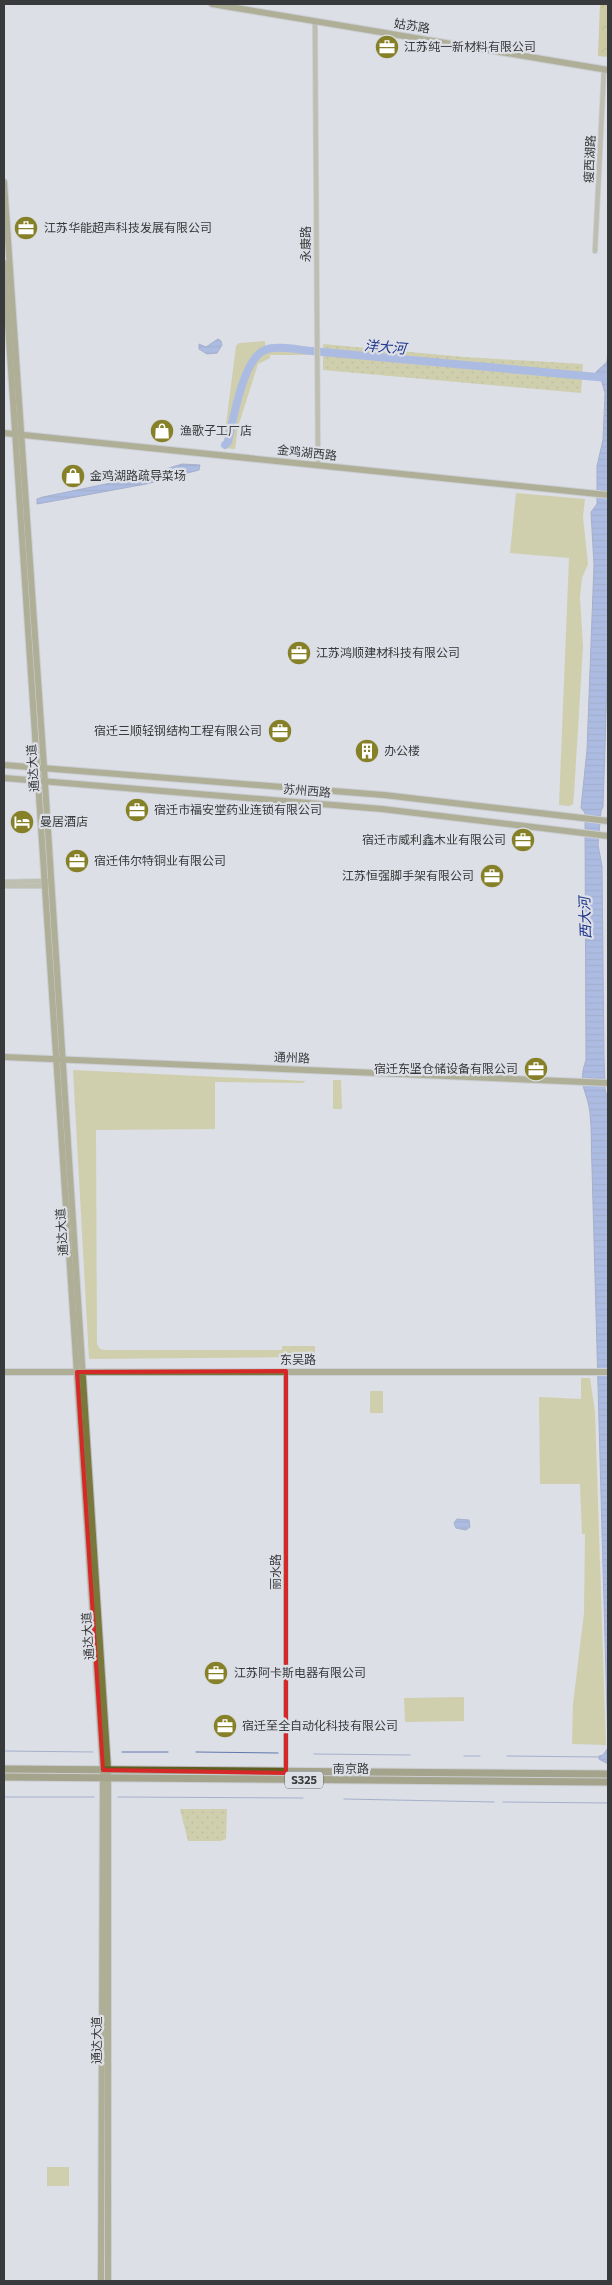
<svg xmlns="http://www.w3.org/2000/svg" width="612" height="2285" viewBox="0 0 612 2285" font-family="Commissioner,'Noto Sans SC',sans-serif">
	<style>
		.green { fill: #bfbc6c }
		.forest { fill: url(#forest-crowns) }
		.garden { fill: url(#garden-dots) }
		.water { fill: url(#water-rules); stroke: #6177ad }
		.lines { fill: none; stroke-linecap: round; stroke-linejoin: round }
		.stream { stroke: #6177ad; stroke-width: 1 }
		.river { stroke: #7291de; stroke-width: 8 }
		.street-casing { stroke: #b8bbc0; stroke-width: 6 }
		.secondary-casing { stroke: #b8bbc0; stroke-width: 8 }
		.primary-casing { stroke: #b8bbc0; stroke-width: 9 }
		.street { stroke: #9a9972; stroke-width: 4.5 }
		.secondary { stroke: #79773a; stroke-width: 6 }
		.primary { stroke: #605d20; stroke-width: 7 }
		.marked { fill: none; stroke: #d62828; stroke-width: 4; stroke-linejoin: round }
		.labels { text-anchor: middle; stroke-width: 4.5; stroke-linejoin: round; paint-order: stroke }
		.shield { fill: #dcdfe5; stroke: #6a6c6f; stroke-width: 1 }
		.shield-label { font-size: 11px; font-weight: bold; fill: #393a3c }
		.street-label { font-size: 12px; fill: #393a3c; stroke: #dcdfe5 }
		.poi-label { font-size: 12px; fill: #393a3c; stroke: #dcdfe5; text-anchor: start }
		.water-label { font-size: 14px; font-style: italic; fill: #1b338c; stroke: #dcdfe5 }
	</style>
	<defs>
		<pattern id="forest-crowns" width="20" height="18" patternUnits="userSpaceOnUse" patternTransform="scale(1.25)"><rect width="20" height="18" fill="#b6b250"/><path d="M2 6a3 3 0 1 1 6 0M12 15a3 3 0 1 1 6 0" fill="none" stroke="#959244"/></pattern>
		<pattern id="garden-dots" width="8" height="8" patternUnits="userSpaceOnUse" patternTransform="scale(1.25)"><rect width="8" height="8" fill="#bfbc6c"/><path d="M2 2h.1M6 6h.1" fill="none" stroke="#9c9a5a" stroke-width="1.8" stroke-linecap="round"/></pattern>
		<pattern id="water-rules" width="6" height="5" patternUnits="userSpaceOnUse" patternTransform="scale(1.25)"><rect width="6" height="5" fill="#7291de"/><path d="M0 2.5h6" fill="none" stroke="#5f77b5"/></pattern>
	</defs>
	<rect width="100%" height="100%" fill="#dcdfe5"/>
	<g class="green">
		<path d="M265,341V347L309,348V355H270V358L258,364L238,427L235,449L223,448L236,346L239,343Z"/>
		<path d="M516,493L585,499L583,517L588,564L582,578L580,597L583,647L574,794L573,804L569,806L559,805L569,558L510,553Z"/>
		<path d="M73,1070L306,1081L303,1083L215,1082V1129L96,1130L97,1344L100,1349L105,1350H282V1346H315V1357L89,1359Z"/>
		<path d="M333,1080H341L342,1109H333Z"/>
		<path d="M581,1378H590L595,1412L606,1745L572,1744L573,1704L584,1613L585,1534H582L580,1484H540L539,1397L581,1399Z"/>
		<rect x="370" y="1391" width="13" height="22"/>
		<path d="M464,1697V1721L405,1722L404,1698Z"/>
		<rect x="47" y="2167" width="22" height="19"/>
	</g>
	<path class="forest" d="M600,4H608V57L598,56Z"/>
	<g class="garden">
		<path d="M323,344L464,357L583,364L581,393L323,370Z"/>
		<path d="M180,1809H227L226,1839L221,1841H188Z"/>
	</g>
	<g class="water">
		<path d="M218,339L221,341L222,345L217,353L207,354L199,349V344L206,347Z"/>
		<path d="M608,347V655L603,807L601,811L598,845L602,866L604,1059L605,1089L608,1101V1764L599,1759V1756L603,1755L608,1748L592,1167C591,1149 592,1131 590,1113C587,1089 577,1086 586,1060L585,813L581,808L587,750L594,565L591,512L597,504V466L603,440L605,393L601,379L596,378V372L607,362Z"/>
		<path d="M182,464L200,465L199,470L146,484L37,504V499L43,497L140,477Z"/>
		<path d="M457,1519L469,1520L470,1527L466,1530L456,1528L454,1523Z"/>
	</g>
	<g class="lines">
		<g class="stream">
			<path d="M4,1751L93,1752"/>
			<path d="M122,1752H168"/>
			<path d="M196,1752L278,1753"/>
			<path d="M314,1754L410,1755"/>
			<path d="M464,1756H480"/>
			<path d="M507,1756L601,1757"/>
			<path d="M4,1797H94"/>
			<path d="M118,1797L303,1798"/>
			<path d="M344,1799L494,1802"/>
			<path d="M503,1802L608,1803"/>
		</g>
		<path class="river" d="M225,445L228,442C233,421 243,358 265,350C278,345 298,350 312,351L608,378"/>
		<g class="street-casing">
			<g id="street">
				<path d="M315,21L318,466"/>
				<path d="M595,251L604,69"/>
				<path d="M4,882L47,881"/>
				<path d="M4,886H47"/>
				<path d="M286,1773V1371"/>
			</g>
		</g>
		<g class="secondary-casing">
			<g id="secondary">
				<path d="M212,4L608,70"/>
				<path d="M4,182L44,768L108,1770V2281"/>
				<path d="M4,263L103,1770L101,2281"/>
				<path d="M4,433L608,495"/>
				<path d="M4,765L384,795L608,821"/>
				<path d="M4,778L382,809L608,836"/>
				<path d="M4,1057L608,1083"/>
				<path d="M4,1372H608"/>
			</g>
		</g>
		<g class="primary-casing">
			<g id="primary">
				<path d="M4,1769L608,1774"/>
				<path d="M4,1777L608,1782"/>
			</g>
		</g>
		<use href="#street" class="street"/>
		<use href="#secondary" class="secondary"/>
		<use href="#primary" class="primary"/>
	</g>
	<path d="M0 0H612V2285H0ZM286,1371V1773L103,1770L77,1372Z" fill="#dcdfe5" fill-opacity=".55" fill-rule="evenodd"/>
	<path class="marked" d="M286,1371V1773L103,1770L77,1372Z"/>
	<defs>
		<g id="office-disc" transform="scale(1.25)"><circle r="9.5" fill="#868129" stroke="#dcdfe5"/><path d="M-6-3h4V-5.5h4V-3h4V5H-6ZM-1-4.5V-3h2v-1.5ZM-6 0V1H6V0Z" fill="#fff"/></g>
		<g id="shop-disc" transform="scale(1.25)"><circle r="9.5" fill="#868129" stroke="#dcdfe5"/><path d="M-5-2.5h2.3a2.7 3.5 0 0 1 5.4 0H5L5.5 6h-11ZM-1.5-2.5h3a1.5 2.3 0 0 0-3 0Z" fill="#fff"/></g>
		<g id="building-disc" transform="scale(1.25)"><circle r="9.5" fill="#868129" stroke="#dcdfe5"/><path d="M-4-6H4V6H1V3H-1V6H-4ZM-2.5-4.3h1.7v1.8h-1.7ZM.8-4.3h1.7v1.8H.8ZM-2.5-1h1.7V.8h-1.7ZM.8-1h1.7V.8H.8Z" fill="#fff"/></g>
		<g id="hotel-disc" transform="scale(1.25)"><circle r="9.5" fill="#868129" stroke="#dcdfe5"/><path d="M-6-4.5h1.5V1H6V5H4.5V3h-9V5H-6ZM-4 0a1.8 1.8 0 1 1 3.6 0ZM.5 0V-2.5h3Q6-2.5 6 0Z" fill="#fff"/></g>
	</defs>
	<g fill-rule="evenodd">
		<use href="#office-disc" x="387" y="47"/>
		<use href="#office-disc" x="26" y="228"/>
		<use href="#shop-disc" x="162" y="431"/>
		<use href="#shop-disc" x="73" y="476"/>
		<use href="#office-disc" x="299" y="653"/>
		<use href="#office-disc" x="280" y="731"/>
		<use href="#building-disc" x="367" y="751"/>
		<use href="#office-disc" x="137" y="810"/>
		<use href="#hotel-disc" x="22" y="822"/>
		<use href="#office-disc" x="523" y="840"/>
		<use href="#office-disc" x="77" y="861"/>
		<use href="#office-disc" x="492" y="876"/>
		<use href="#office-disc" x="536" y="1069"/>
		<use href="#office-disc" x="216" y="1673"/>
		<use href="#office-disc" x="225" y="1726"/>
	</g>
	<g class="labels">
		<rect class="shield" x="285" y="1771.5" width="38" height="17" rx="4"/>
		<g class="shield-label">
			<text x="304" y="1784">S325</text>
		</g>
		<g class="street-label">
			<text transform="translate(412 26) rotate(9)" y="4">姑苏路</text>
			<text transform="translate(590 159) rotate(-87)" y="4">瘦西湖路</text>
			<text transform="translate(306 244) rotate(-90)" y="4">永康路</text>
			<text transform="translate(307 453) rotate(6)" y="4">金鸡湖西路</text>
			<text transform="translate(33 768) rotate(-94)" y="4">通达大道</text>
			<text transform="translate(307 791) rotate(5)" y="4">苏州西路</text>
			<text transform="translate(292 1058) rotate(2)" y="4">通州路</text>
			<text transform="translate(62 1232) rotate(-94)" y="4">通达大道</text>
			<text x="298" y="1364">东吴路</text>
			<text transform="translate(276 1572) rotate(-90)" y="4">丽水路</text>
			<text transform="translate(88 1636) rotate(-94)" y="4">通达大道</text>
			<text x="351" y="1773">南京路</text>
			<text transform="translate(97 2040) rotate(-90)" y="4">通达大道</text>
		</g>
		<g class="poi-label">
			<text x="404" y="51">江苏纯一新材料有限公司</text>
			<text x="44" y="232">江苏华能超声科技发展有限公司</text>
			<text x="180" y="435">渔歌子工厂店</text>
			<text x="90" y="480">金鸡湖路疏导菜场</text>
			<text x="316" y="657">江苏鸿顺建材科技有限公司</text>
			<text x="262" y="735" text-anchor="end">宿迁三顺轻钢结构工程有限公司</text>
			<text x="384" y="755">办公楼</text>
			<text x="154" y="814">宿迁市福安堂药业连锁有限公司</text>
			<text x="40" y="826">曼居酒店</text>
			<text x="506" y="844" text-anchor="end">宿迁市威利鑫木业有限公司</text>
			<text x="94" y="865">宿迁伟尔特铜业有限公司</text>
			<text x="474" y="880" text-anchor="end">江苏恒强脚手架有限公司</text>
			<text x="518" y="1073" text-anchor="end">宿迁东坚仓储设备有限公司</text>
			<text x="234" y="1677">江苏阿卡斯电器有限公司</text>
			<text x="242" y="1730">宿迁至全自动化科技有限公司</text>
		</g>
		<g class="water-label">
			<text transform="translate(385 347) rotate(5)" y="5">洋大河</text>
			<text transform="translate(585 918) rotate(-92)" y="5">西大河</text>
		</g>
	</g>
	<rect width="612" height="2285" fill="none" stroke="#393a3c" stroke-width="10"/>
</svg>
